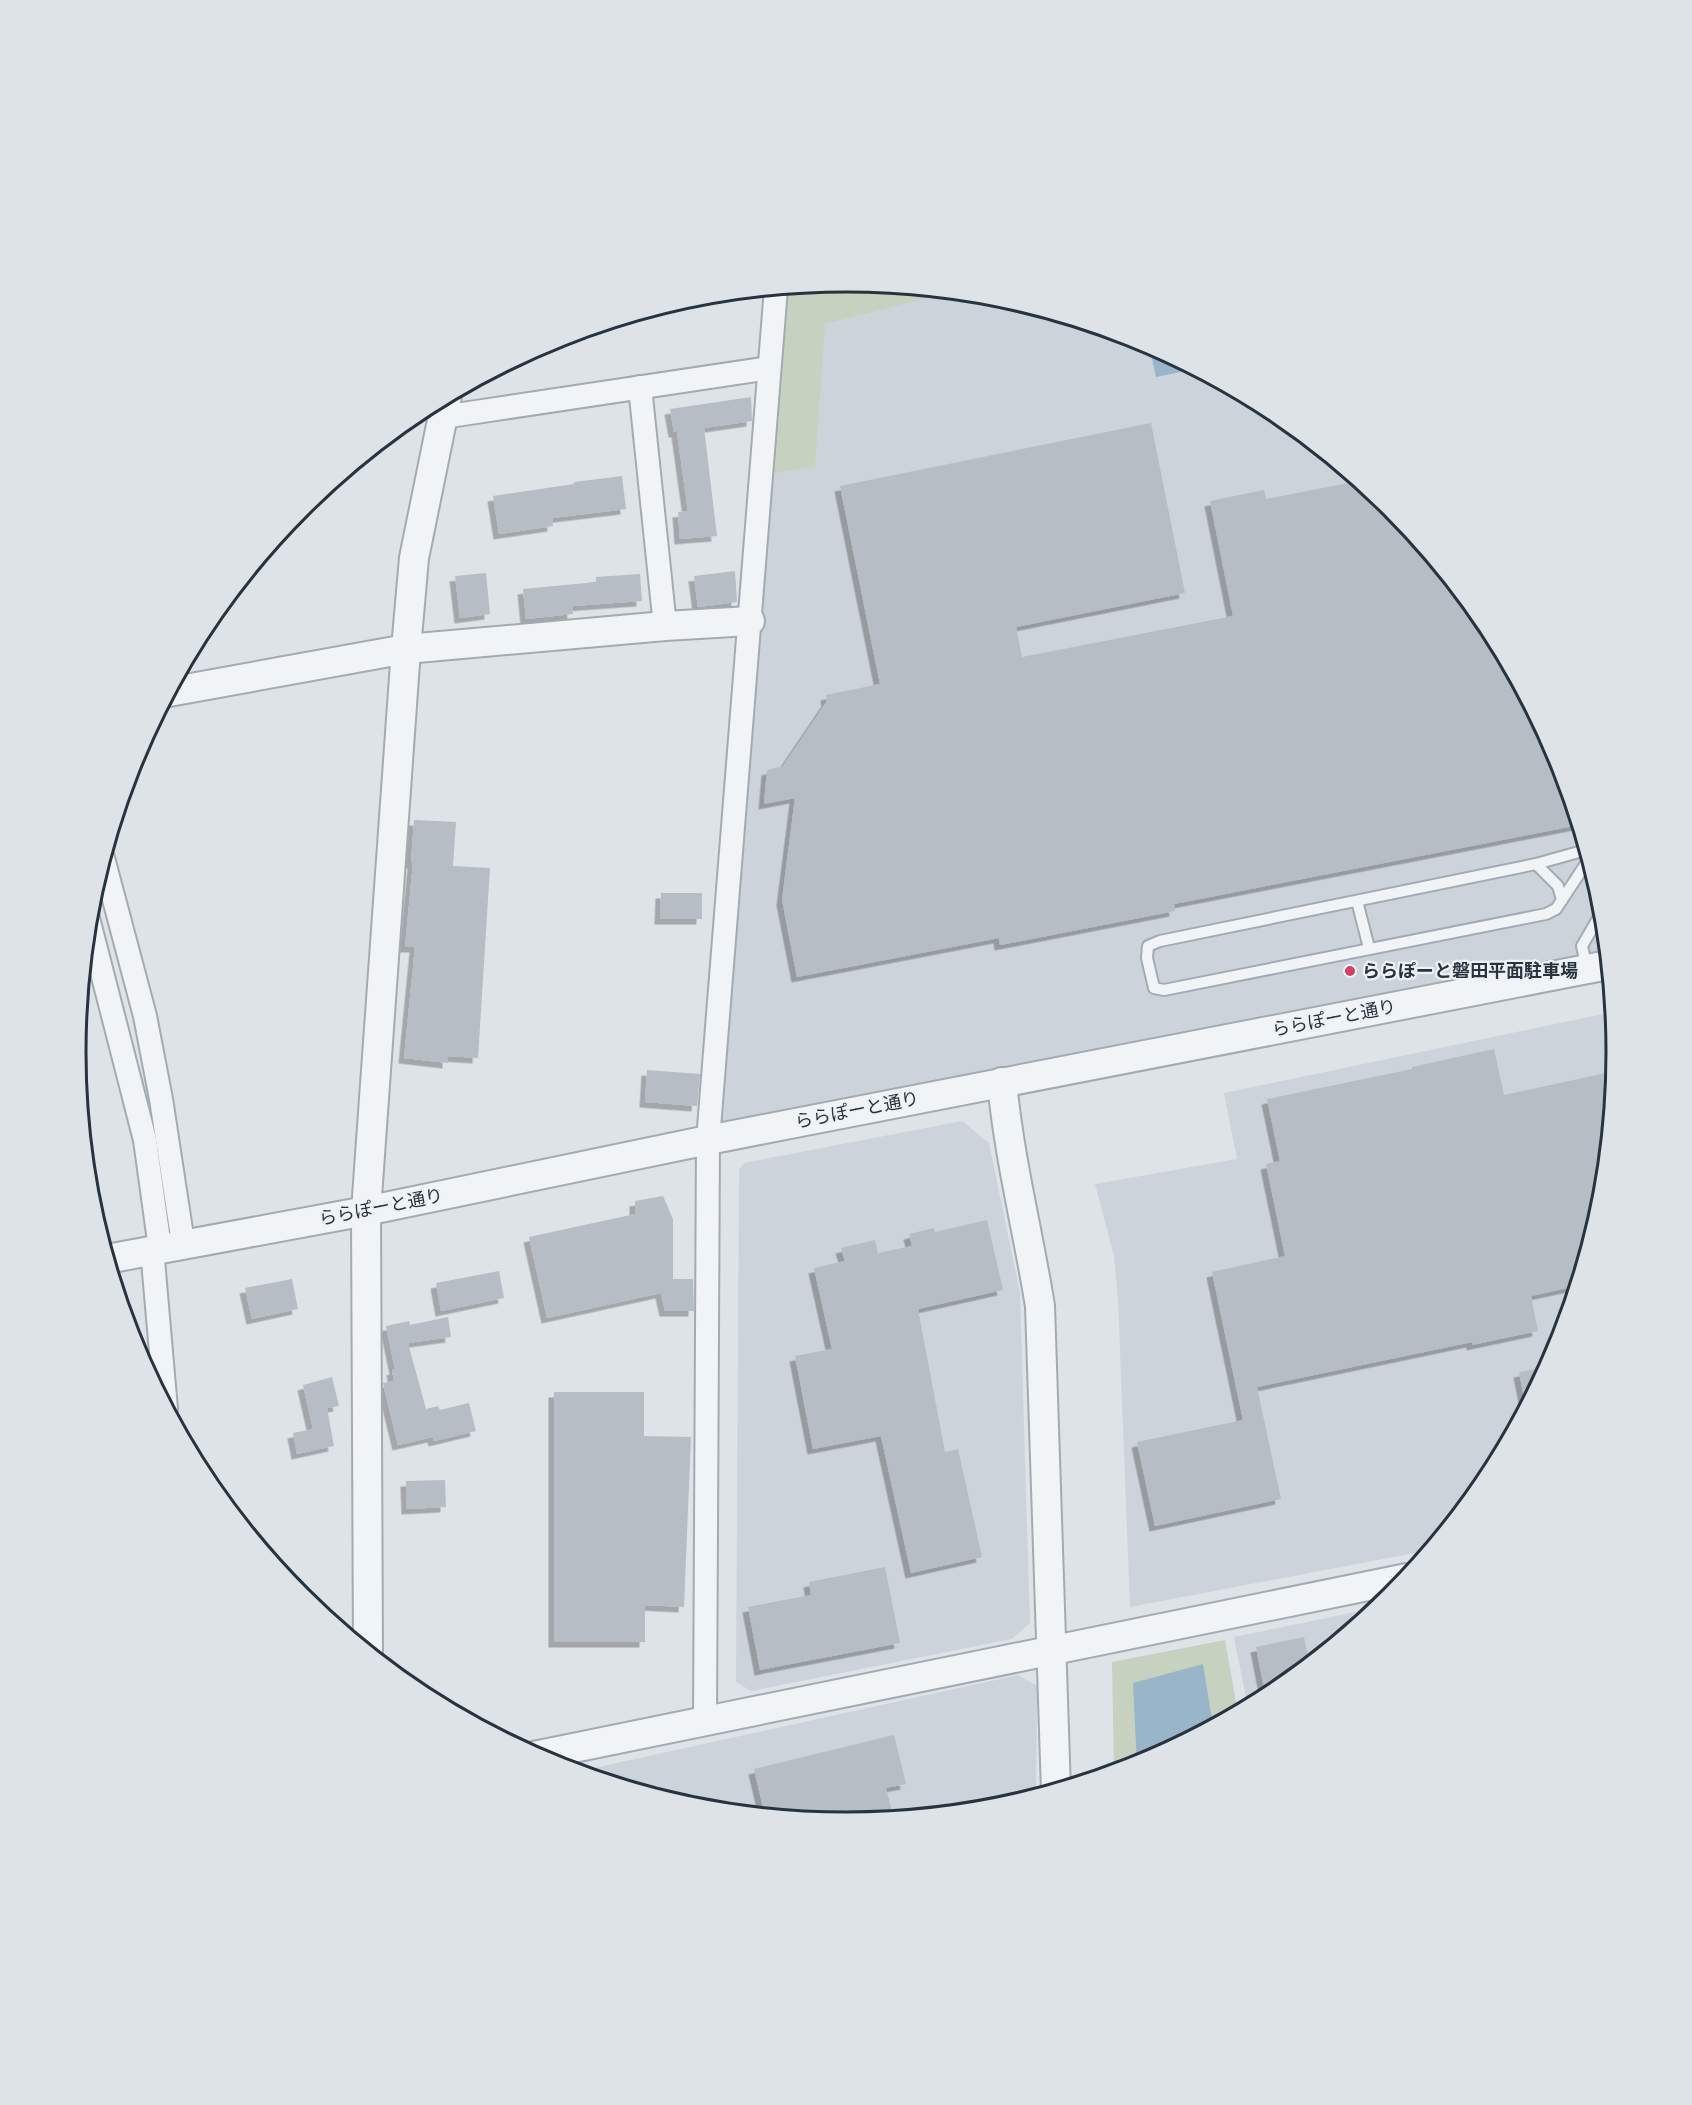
<svg xmlns="http://www.w3.org/2000/svg" width="1692" height="2105" viewBox="0 0 1692 2105" font-family="'DejaVu Sans','Noto Sans JP',sans-serif">
	<style>
		.built { fill: #ccd3da }
		.green { fill: #c6d2bf }
		.water { fill: #99b5c9 }
		.building { fill: #b6bdc5; filter: url(#shadow) }
		.lines { fill: none; stroke-linecap: round; stroke-linejoin: round }
		.service-casing { stroke: #a3abb2; stroke-width: 14 }
		.minor-casing { stroke: #a3abb2; stroke-width: 26 }
		.tertiary-casing { stroke: #a3abb2; stroke-width: 32 }
		.service { stroke: #f1f4f6; stroke-width: 10 }
		.minor { stroke: #f1f4f6; stroke-width: 22 }
		.tertiary { stroke: #f1f4f6; stroke-width: 28 }
		.poi-dot { fill: #d04166; stroke: #eef2f6; stroke-width: 2 }
		.labels { text-anchor: middle; stroke-width: 4.5; stroke-linejoin: round; paint-order: stroke }
		.poi-label { font-size: 18px; font-weight: bold; fill: #27333f; stroke: #eef2f6; text-anchor: start }
		.street-label { font-size: 18px; fill: #27333f; stroke: #eef2f6 }
		.rim { fill: none; stroke: #27333f; stroke-width: 3 }
	</style>
	<defs>
		<filter id="shadow"><feDropShadow dx="-5.5" dy="5.5" stdDeviation="0" flood-color="#0004"/></filter>
	</defs>
	<rect width="100%" height="100%" fill="#dee3e8"/>
	<g class="built">
		<path d="M846,282L997,296L1141,340L1275,412L1391,508L1487,624L1558,758L1602,902L1608,965L718,1138L777,288Z"/>
		<path d="M1613,1012L1617,1053L1602,1203L1558,1348L1487,1481L1430,1550L1130,1607L1118,1300L1114,1256L1095,1184L1237,1159L1224,1093Z"/>
		<path d="M962,1121L989,1143L1020,1293L1030,1623L1012,1639L751,1691L736,1682L739,1170L744,1163Z"/>
		<path d="M1380,1607L1274,1694L1248,1708L1234,1637Z"/>
		<path d="M1018,1675L1037,1686L1036,1797L996,1809L846,1823L695,1809L576,1772Z"/>
	</g>
	<g class="green">
		<path d="M846,282L950,292L825,324L815,467L760,475L777,288Z"/>
		<path d="M1225,1640L1238,1713L1141,1765L1114,1773L1112,1662Z"/>
	</g>
	<g class="water">
		<path d="M1149,345L1195,369L1156,377Z"/>
		<path d="M1203,1664L1213,1726L1137,1766L1133,1683Z"/>
	</g>
	<g class="building">
		<path d="M751,397L752,421L704,428L717,536L680,539L678,512L688,511L677,432H674L670,409Z"/>
		<path d="M1151,423L1185,593L1016,627L1022,657L1233,616L1210,501L1264,490L1266,499L1359,481L1391,508L1487,624L1558,758L1579,825L1174,904L1175,911L1000,945L999,938L797,977L782,900L795,798L764,804L767,770L783,766L827,701L826,695L880,684L840,486Z"/>
		<path d="M622,476L626,509L552,518L553,526L499,534L493,496L574,484V482Z"/>
		<path d="M735,571L737,602L698,607L694,576Z"/>
		<path d="M486,573L490,614L460,618L455,576Z"/>
		<path d="M640,574L642,601L572,606L573,614L526,619L523,589L596,582V577Z"/>
		<path d="M414,820L456,822L453,866L490,868L478,1058L448,1056V1063L404,1058L415,947H405L413,863H411Z"/>
		<path d="M661,893H702V919H660Z"/>
		<path d="M1494,1049L1504,1095L1615,1071L1602,1203L1577,1286L1531,1296L1538,1331L1472,1345V1342L1257,1387L1281,1499L1155,1526L1137,1442L1243,1420L1212,1272L1285,1256L1266,1164L1280,1161L1267,1099L1412,1069V1067Z"/>
		<path d="M647,1070L700,1074L697,1106L645,1102Z"/>
		<path d="M663,1196L673,1219V1279H693L694,1311H665L661,1293L547,1318L529,1237L635,1214V1201Z"/>
		<path d="M987,1220L1003,1290L918,1309L945,1452L958,1449L982,1557L911,1573L881,1436L813,1449L795,1356L832,1349L814,1268L845,1261L841,1248L875,1240L878,1253L912,1246L909,1234L934,1228L935,1232Z"/>
		<path d="M499,1271L504,1298L441,1311L436,1283Z"/>
		<path d="M292,1279L298,1309L252,1319L245,1288Z"/>
		<path d="M448,1317L451,1337L408,1343L426,1409L438,1406L440,1410L469,1403L476,1431L434,1441L433,1437L398,1445L383,1383L394,1381L392,1370L395,1369L386,1326L409,1321L410,1325Z"/>
		<path d="M1548,1367L1544,1375L1526,1408L1519,1372Z"/>
		<path d="M332,1377L339,1406L327,1408L334,1446L297,1454L293,1433L313,1429L303,1385Z"/>
		<path d="M554,1392H644V1436L691,1437L684,1607L645,1605V1642H554Z"/>
		<path d="M445,1480L446,1507L407,1509L406,1481Z"/>
		<path d="M885,1567L900,1643L760,1670L748,1607L811,1595L809,1582Z"/>
		<path d="M1304,1637L1310,1665L1266,1698L1256,1647Z"/>
		<path d="M894,1735L906,1784L886,1788L894,1819L846,1823L765,1816L754,1769Z"/>
	</g>
	<g class="lines">
		<g class="service-casing">
			<g id="service">
				<path d="M1586,850L1536,864L1160,941L1148,946L1147,958L1154,988L1164,990L1546,914L1556,909L1589,859"/>
				<path d="M1536,864L1558,886L1562,900"/>
				<path d="M1357,901L1369,948"/>
				<path d="M1587,969L1582,946L1603,910"/>
			</g>
		</g>
		<g class="minor-casing">
			<g id="minor">
				<path d="M640,387L665,626"/>
				<path d="M443,417L769,368"/>
				<path d="M103,858L145,1016L161,1099L183,1243"/>
				<path d="M88,918L145,1140L160,1248"/>
				<path d="M152,1249L166,1409"/>
				<path d="M705,1722L708,1140L776,288"/>
			</g>
		</g>
		<g class="tertiary-casing">
			<g id="tertiary">
				<path d="M169,692L406,649L665,626L750,621"/>
				<path d="M1002,1082C1009,1158 1028,1231 1040,1306L1056,1791"/>
				<path d="M107,1259L366,1211L708,1140L1608,965"/>
				<path d="M368,1653L366,1211L406,649L414,558L447,396"/>
				<path d="M534,1756L1407,1578"/>
			</g>
		</g>
		<use href="#service" class="service"/>
		<use href="#minor" class="minor"/>
		<use href="#tertiary" class="tertiary"/>
	</g>
	<circle class="poi-dot" cx="1350" cy="971" r="6"/>
	<g class="labels">
		<g class="poi-label">
			<text x="1362" y="977">ららぽーと磐田平面駐車場</text>
		</g>
		<g class="street-label">
			<text transform="translate(1334 1018) rotate(-11)" y="6">ららぽーと通り</text>
			<text transform="translate(857 1110) rotate(-11)" y="6">ららぽーと通り</text>
			<text transform="translate(381 1207) rotate(-11)" y="6">ららぽーと通り</text>
		</g>
	</g>
	<path d="M0 0H1692V2105H0ZM86 1052a760 760 0 1 1 1520 0a760 760 0 1 1-1520 0Z" fill="#dee3e7" fill-rule="evenodd"/>
	<path class="rim" d="M86 1052a760 760 0 1 1 1520 0a760 760 0 1 1-1520 0Z"/>
</svg>
